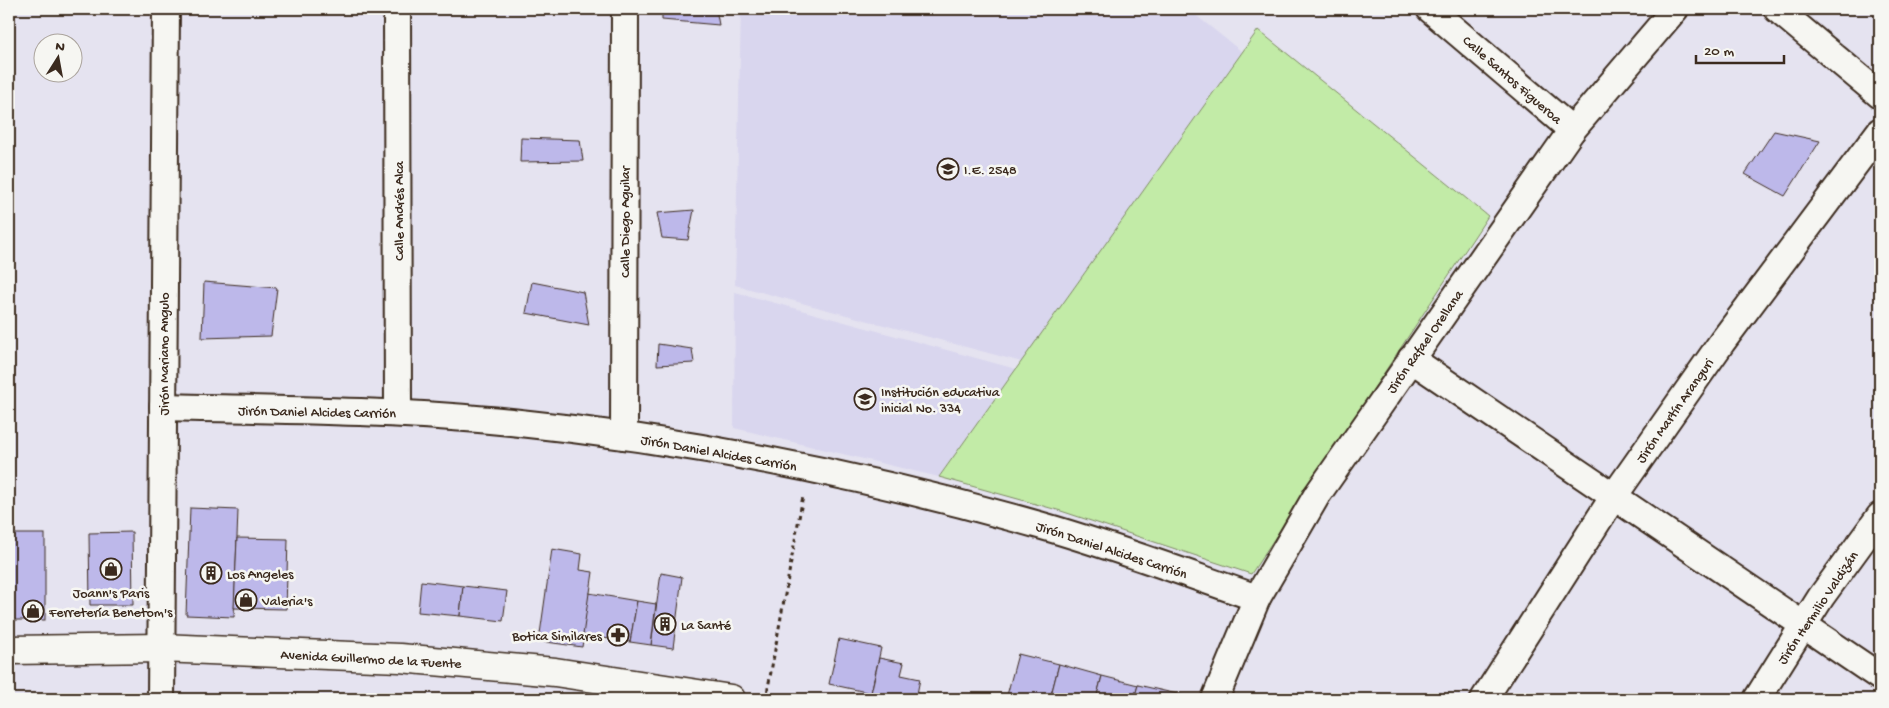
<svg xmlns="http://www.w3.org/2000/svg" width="1889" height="708" viewBox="0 0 1889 708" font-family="'Gochi Hand',sans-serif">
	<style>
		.built { fill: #d9d6ee }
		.green { fill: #c2eba7; stroke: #7e8a62 }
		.building { fill: #bdb8ea; stroke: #3b2a1e }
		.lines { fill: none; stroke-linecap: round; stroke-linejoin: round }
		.street-casing { stroke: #3b2a1e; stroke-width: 30 }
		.secondary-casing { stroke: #3b2a1e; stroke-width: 31 }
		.path { stroke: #3b2a1e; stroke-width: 3; stroke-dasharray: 4 4; stroke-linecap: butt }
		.street { stroke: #f6f6f2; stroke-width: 26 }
		.secondary { stroke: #f6f6f2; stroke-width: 28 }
		.labels { text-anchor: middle; stroke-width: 5; stroke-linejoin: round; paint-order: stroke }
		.street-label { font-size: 14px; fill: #3b2a1e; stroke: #f6f6f2 }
		.poi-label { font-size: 14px; fill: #3b2a1e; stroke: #f6f6f2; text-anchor: start }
	</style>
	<rect width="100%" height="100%" fill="#e5e3f0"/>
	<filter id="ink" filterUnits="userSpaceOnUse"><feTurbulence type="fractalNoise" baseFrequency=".02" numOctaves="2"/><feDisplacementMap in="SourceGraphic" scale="10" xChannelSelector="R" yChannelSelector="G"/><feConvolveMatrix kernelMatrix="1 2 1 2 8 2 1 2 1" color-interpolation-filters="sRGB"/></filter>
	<g filter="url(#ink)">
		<g class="built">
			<path d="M741,9H1188L1242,52L1022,362L735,285Z"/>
			<path d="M735,292L1016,369L939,477L734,428Z"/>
		</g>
		<path class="green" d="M1258,30L1488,216L1251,574L1061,511L939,477Z"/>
		<g class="building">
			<path d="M662,9H716L719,25L662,20Z"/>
			<path d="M1774,131L1820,141L1785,196L1745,174Z"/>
			<path d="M521,138L580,140L583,161L520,162Z"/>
			<path d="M694,210L688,240L662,238L657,213Z"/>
			<path d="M204,282L277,288L271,336L202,338Z"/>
			<path d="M532,282L583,292L589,325L526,313Z"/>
			<path d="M658,344L692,349L694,363L657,365Z"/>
			<path d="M190,508L238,510L234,617L186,615Z"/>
			<path d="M132,532L133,605H90L89,533Z"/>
			<rect x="9" y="534" width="36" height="86"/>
			<path d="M237,538L288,539L286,609L234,608Z"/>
			<path d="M552,549L582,554L580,570L593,572L582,647L539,641Z"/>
			<path d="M661,573L682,577L673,648L651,645Z"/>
			<path d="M421,581L463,586L460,616L418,612Z"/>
			<path d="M463,586L507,591L503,621L460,616Z"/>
			<path d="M589,593L637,601L630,642L583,635Z"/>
			<path d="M637,601L656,604L651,645L630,642Z"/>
			<path d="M839,639L881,648L871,693L829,684Z"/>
			<path d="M1018,654L1059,664L1050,699H1006Z"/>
			<path d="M879,658L904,663L901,675L920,679L916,699H902L871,693Z"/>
			<path d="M1059,664L1102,676L1096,699H1050Z"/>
			<path d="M1102,676L1138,685L1134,699H1096Z"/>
			<path d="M1138,685L1186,696L1185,699H1134Z"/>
		</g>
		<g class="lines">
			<g class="street-casing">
				<g id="street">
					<path d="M397,9L398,413"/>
					<path d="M1430,9L1572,130"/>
					<path d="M1777,9L1880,95"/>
					<path d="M1411,359L1880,677"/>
					<path d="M163,407C279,410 395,410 511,422C689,440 866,476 1039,525C1113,546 1185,573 1257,598"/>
					<path d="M624,436L625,9"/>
					<path d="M161,699L166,9"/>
					<path d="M1215,699L1257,598L1317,495L1572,130L1675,9"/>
					<path d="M1484,699L1614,496L1722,342L1880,131"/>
					<path d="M1757,699L1821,597L1880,516"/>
				</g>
			</g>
			<g class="secondary-casing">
				<path id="secondary" d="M9,650L161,648L400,658L555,672L731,699"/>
			</g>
			<path class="path" d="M766,699L803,496"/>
			<use href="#street" class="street"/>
			<use href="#secondary" class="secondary"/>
		</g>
	</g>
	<defs>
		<g id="school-ring" transform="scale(1.125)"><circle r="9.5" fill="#f6f6f2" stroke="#3b2a1e" stroke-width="1.5"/><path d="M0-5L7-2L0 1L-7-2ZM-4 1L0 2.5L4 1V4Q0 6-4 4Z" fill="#3b2a1e"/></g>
		<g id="shop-ring" transform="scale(1.125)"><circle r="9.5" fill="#f6f6f2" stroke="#3b2a1e" stroke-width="1.5"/><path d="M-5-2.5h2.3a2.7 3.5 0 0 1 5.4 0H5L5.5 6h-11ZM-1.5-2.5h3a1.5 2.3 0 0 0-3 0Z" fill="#3b2a1e"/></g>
		<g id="building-ring" transform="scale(1.125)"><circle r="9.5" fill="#f6f6f2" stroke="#3b2a1e" stroke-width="1.5"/><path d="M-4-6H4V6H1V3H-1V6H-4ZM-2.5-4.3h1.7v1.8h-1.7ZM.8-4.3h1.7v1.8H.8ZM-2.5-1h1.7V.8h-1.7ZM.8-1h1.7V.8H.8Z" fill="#3b2a1e"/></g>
		<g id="pharmacy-ring" transform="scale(1.125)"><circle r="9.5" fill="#f6f6f2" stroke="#3b2a1e" stroke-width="1.5"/><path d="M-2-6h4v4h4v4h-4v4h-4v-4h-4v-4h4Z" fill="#3b2a1e"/></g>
	</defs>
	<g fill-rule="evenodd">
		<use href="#school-ring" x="948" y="169"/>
		<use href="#school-ring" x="865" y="399"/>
		<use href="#shop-ring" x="111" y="569"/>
		<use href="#building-ring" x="211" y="573"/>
		<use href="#shop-ring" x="246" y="600"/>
		<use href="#shop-ring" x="33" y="611"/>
		<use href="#building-ring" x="665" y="624"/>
		<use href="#pharmacy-ring" x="618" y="635"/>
	</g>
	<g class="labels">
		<g class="street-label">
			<text transform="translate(1513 79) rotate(41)" y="5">Calle Santos Figueroa</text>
			<text transform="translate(398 211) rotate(-90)" y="5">Calle Andrés Alca</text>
			<text transform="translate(624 222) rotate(-90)" y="5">Calle Diego Aguilar</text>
			<text transform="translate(1424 341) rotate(-55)" y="5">Jirón Rafael Orellana</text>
			<text transform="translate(163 354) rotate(-90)" y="5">Jirón Mariano Angulo</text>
			<text transform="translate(1674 410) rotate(-55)" y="5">Jirón Martín Aranguri</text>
			<text transform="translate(317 411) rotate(1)" y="5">Jirón Daniel Alcides Carrión</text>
			<text transform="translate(719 452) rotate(10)" y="5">Jirón Daniel Alcides Carrión</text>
			<text transform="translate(1112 549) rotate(18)" y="5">Jirón Daniel Alcides Carrión</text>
			<text transform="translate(1817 607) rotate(-56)" y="5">Jirón Hermilio Valdizán</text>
			<text transform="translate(371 658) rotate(3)" y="5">Avenida Guillermo de la Fuente</text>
		</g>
		<g class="poi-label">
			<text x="964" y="174">I.E. 2548</text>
			<text x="881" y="396">Institución educativa<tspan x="881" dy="16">inicial No. 334</tspan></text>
			<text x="227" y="578">Los Angeles</text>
			<text x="111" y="597" text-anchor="middle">Joann's Paris</text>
			<text x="262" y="605">Valeria's</text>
			<text x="49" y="616">Ferretería Benetom's</text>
			<text x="681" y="629">La Santé</text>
			<text x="602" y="640" text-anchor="end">Botica Similares</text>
		</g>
	</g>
	<rect width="1889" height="708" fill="none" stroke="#f6f6f2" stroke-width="30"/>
	<rect x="15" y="15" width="1859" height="678" fill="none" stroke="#3b2a1e" stroke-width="2" filter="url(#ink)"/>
	<g transform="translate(58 58) rotate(11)"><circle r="24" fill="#f6f6f2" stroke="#aba49d"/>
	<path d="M0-4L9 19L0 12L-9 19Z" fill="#3b2a1e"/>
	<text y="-8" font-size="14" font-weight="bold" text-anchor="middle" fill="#3b2a1e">N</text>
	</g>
	<path d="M1696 55v8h88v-8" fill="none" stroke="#3b2a1e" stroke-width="2.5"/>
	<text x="1704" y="55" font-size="15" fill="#3b2a1e" stroke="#f6f6f2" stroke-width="4" paint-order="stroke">20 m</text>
</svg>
